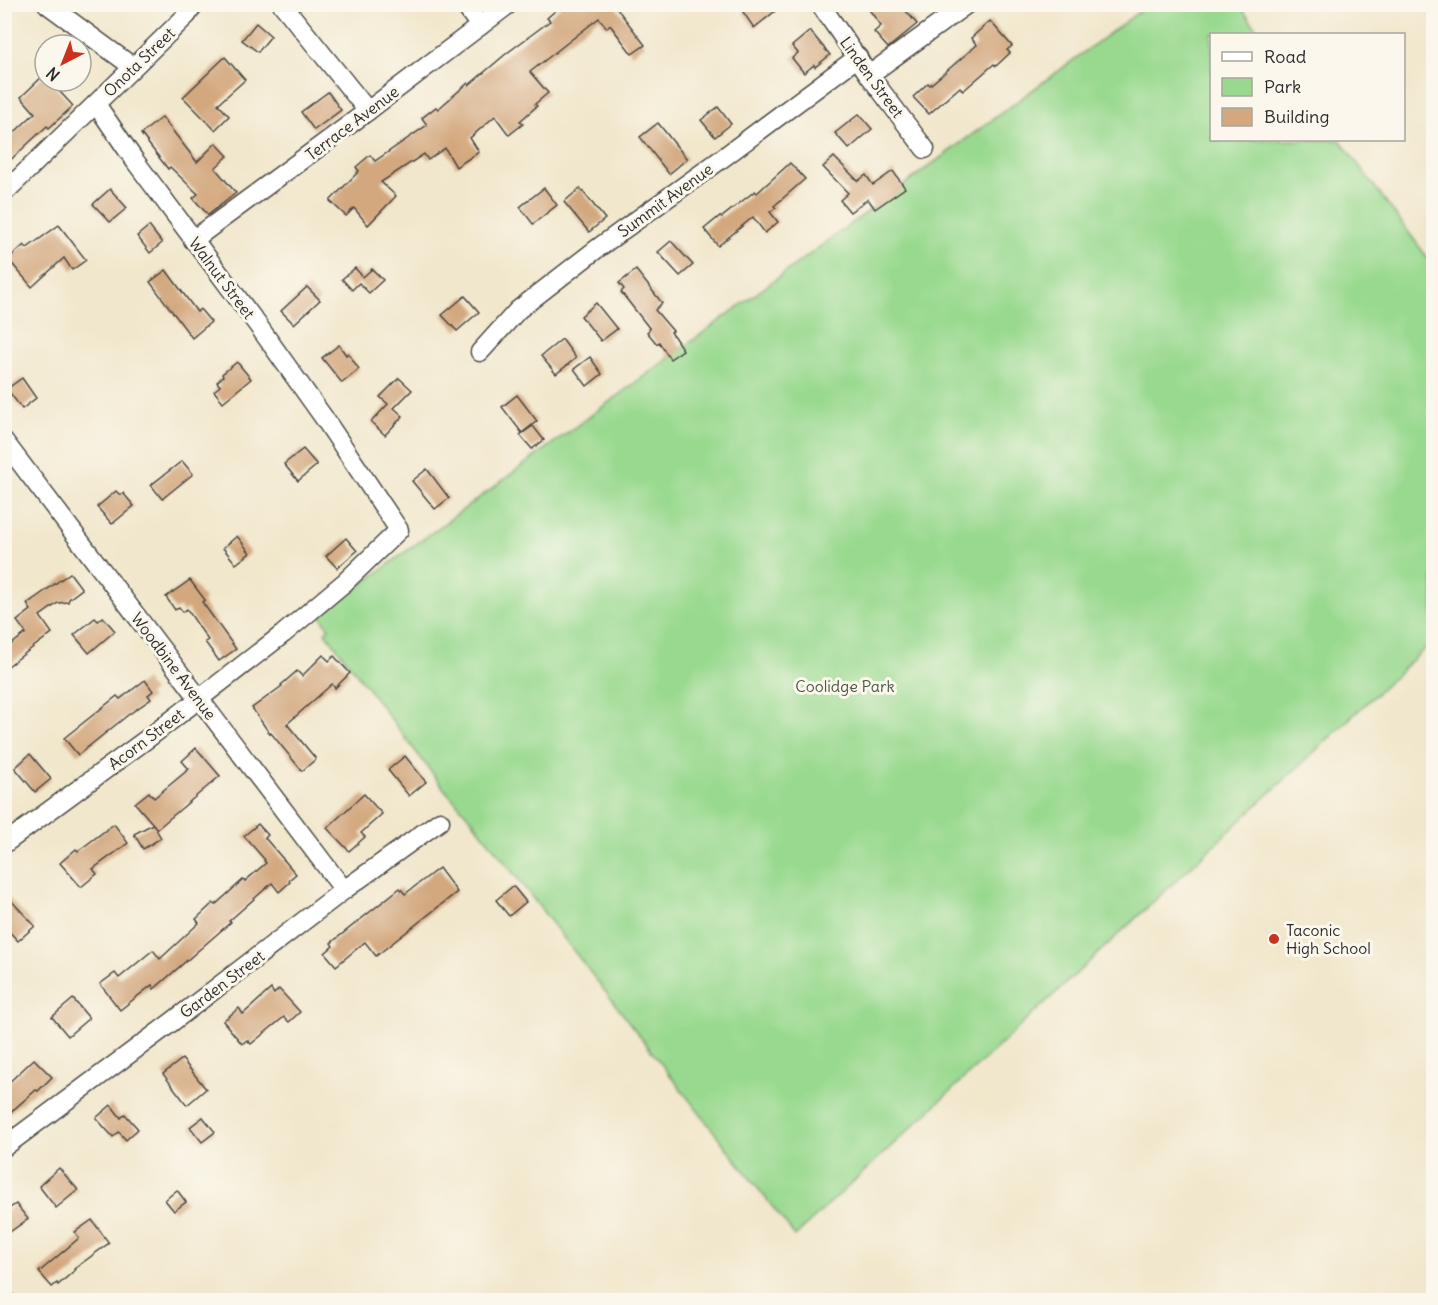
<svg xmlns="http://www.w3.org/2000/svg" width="1438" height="1305" viewBox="0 0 1438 1305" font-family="Delius,sans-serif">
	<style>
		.green { fill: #99d98f; stroke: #62825d; stroke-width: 1.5 }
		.building { fill: #d3a87f }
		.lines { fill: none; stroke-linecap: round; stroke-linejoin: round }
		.minor-casing { stroke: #494743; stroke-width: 21 }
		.minor { stroke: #fff; stroke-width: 18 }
		.poi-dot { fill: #c8321e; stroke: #fbf7ec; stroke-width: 2 }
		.labels { text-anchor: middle; stroke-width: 6; stroke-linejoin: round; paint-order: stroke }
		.street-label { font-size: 16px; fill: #2b2b2b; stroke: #fbf7ec }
		.park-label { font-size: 16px; fill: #465644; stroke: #fbf7ec }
		.poi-label { font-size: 16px; fill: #2b2b2b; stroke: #fbf7ec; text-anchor: start }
	</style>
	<rect width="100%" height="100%" fill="#fbf7ec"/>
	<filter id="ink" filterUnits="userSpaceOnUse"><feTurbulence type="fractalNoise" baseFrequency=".0167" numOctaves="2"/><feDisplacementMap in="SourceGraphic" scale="12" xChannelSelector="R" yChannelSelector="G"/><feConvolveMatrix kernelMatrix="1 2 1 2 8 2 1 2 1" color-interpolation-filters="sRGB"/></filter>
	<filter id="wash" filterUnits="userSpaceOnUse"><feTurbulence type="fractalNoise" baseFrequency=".008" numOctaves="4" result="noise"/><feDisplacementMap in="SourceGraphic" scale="24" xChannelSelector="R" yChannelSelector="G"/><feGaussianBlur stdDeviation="1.35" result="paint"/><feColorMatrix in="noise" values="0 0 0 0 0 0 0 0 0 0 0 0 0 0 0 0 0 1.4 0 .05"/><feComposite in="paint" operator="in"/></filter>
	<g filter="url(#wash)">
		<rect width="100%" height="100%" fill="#f1e7cc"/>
		<path class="green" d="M1148,5H1239L1261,34H1212V140H1340L1433,265V641L795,1236L472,820L445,790L325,632L329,628L320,615Z"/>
		<g id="blocks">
			<g class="building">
				<path d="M563,4H616L615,6L645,45L632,54L610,25L607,28L599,18L530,72L548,93L535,104L537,106L520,121L523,124L509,135L495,116L470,138L479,152L456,167L445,148L428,160L424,154L381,182L396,196L368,225L354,208L346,216L330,201L359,171L356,167L370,155L375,161L427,125L422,118L436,107L438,109L468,83L469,85L507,53L550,21L547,18Z"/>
				<path d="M753,4H784L754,28L743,12Z"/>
				<path d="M865,4H900L917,24L888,48L874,32L881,26Z"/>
				<path d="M990,21L1012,46L1007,50L1010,53L996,66L994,64L963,91L960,87L929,114L913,97L928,83L930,85L977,45L971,38Z"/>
				<path d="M256,23L271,36L258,52L242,40Z"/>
				<path d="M810,31L830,55L815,67L814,65L804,73L792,58L798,53L792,46Z"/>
				<path d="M225,57L245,80L218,104L229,116L215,130L183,97Z"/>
				<path d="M44,75L45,81H50L73,106L49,128L47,126L4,166V142L35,113L21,97Z"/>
				<path d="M328,92L341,110L314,130L301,112Z"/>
				<path d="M718,107L731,124L715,137L701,120Z"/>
				<path d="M859,114L872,129L849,149L835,133Z"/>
				<path d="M162,117L197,162L216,143L228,156L215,168L236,193L208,215L193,198L198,194L170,167L168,169L141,134Z"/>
				<path d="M658,123L687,159L669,174L640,137Z"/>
				<path d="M834,157L858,181L866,175L873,185L893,171L905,188L875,209L868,199L850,212L840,200L848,193L823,167Z"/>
				<path d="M790,163L805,179L774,206L776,208L770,212L778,222L765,233L753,217L718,246L704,229L720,216L722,217L755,191L757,193Z"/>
				<path d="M544,188L557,205L533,224L520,207Z"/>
				<path d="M580,188L605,219L589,232L564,202Z"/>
				<path d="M110,189L127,208L110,222L93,204Z"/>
				<path d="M59,225L86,260L72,270L64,258L32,287L8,259L24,245L27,248Z"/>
				<path d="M149,226L162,243L150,253L137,236Z"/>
				<path d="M671,241L693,265L680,276L658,252Z"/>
				<path d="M355,268L363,277L372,269L383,280L369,293L359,283L352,290L342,279Z"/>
				<path d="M166,270L197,312L200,309L211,322L192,338L150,282Z"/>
				<path d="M636,270L662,303L655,310L673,331L671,332L683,350L670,359L659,342L657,344L647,332L650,329L621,292L624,289L619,283Z"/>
				<path d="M307,287L320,300L294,324L281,311Z"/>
				<path d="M465,296L479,312L457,331L442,315Z"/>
				<path d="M596,303L617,329L601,341L581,316Z"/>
				<path d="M562,339L576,358L556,374L541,356Z"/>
				<path d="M339,345L346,355L348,353L359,369L342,383L322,358Z"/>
				<path d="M590,357L602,374L587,386L574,369Z"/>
				<path d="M237,362L251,379L223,402L214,391L220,386L217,382L223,376L222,374Z"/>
				<path d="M22,378L36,398L22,409L7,389Z"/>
				<path d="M399,378L412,390L394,408L403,416L385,435L371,422L388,404L380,397Z"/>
				<path d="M517,395L537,421L522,433L502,407Z"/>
				<path d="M533,426L544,440L532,449L520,435Z"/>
				<path d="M303,449L317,465L298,481L284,464Z"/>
				<path d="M182,461L193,474L162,499L151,485Z"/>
				<path d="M427,469L449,498L435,509L412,481Z"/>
				<path d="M116,491L120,495L123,493L134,506L112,524L97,507Z"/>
				<path d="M237,536L250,553L236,564L223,548Z"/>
				<path d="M346,538L357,551L337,568L326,556Z"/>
				<path d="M70,573L82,589L69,599L68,602L58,603L40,616L52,633L4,669V650L26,633L17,621L31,610L27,604Z"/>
				<path d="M190,580L205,600L202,602L236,649L219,661L205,642L208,640L187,609L183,612L179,607L175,610L166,597Z"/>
				<path d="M103,617L115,631L89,653L74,635L95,618L98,621Z"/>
				<path d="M323,655L329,661L334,656L350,673L335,688L332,684L287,724L316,759L302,771L271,733L270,734L252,708L282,686L281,685L297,671L302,676Z"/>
				<path d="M145,680L153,691L148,695L151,699L128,715L78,755L64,738L117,696L120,699Z"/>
				<path d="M196,748L220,776L157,829L153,824L161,838L143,849L134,834L153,824L135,803L149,792L154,798L189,769L182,761Z"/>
				<path d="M30,754L51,779L35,792L15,768Z"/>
				<path d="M405,756L426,782L409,796L388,770Z"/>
				<path d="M364,794L382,814L361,833L365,837L349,851L327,828Z"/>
				<path d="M114,824L128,843L93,869L97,874L81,887L60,863L76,849L78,851Z"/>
				<path d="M258,824L268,835L265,838L296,874L289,880L290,882L279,892L272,883L229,921L231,922L154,989L152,985L120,1010L100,984L115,973L119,978L153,950L160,959L199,923L196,919L213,903L215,905L243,880L245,881L266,863L264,861L265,860L244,836Z"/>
				<path d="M439,868L457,892L376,956L365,942L336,966L325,953L333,946L331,943L400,888L405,894Z"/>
				<path d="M513,886L526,902L509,916L496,900Z"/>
				<path d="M4,893L35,926L18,941L4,926Z"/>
				<path d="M271,989L274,994L279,989L300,1012L289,1022L284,1017L251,1044L247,1040L242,1044L223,1021L239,1008L243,1014Z"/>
				<path d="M73,999L89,1018L68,1036L52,1017Z"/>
				<path d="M34,1059L52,1077L38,1091L36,1090L4,1118V1087Z"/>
				<path d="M182,1059L206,1089L187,1105L163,1074Z"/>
				<path d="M111,1105L121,1118L125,1114L138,1129L126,1140L119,1132L113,1137L96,1118Z"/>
				<path d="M203,1117L215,1132L202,1142L190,1127Z"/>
				<path d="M59,1168L78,1190L56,1208L39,1186Z"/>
				<path d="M177,1190L186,1202L174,1211L165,1200Z"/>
				<path d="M16,1204L28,1219L4,1236V1212Z"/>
				<path d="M92,1220L109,1243L74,1269L75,1270L58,1285L57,1283L52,1287L39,1272L79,1238L75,1232Z"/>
			</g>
		</g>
	</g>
	<g filter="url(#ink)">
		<use href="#blocks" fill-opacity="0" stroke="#494743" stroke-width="1.5"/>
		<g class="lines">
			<g class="minor-casing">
				<g id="minor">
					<path d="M47,4L133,67"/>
					<path d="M282,4L368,111"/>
					<path d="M464,4L480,26"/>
					<path d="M820,4L869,75L925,149"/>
					<path d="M869,75L967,4"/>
					<path d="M4,193L187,15L194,4"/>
					<path d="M193,240L361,116L509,4"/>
					<path d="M480,352L518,310L598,248L720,160L858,57"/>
					<path d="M4,441L344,890"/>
					<path d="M4,844L151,736L283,634L345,582L399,530L324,418L257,324L135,161L96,104"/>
					<path d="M4,1147L172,1022L344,890L440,821"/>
					<path d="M4,1300H5"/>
				</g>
			</g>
			<use href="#minor" class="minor"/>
		</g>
	</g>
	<circle class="poi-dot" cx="1274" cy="939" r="6"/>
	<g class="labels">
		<g class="street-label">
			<text transform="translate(139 62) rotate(-44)" y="6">Onota Street</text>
			<text transform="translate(872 77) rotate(54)" y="6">Linden Street</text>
			<text transform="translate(352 123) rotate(-37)" y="6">Terrace Avenue</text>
			<text transform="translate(665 200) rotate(-36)" y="6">Summit Avenue</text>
			<text transform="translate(222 278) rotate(53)" y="6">Walnut Street</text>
			<text transform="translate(174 666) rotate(53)" y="6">Woodbine Avenue</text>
			<text transform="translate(146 739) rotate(-37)" y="6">Acorn Street</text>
			<text transform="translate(222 984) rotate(-37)" y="6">Garden Street</text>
		</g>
		<g class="park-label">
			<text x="845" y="692">Coolidge Park</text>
		</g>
		<g class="poi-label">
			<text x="1286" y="936">Taconic<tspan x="1286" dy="18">High School</tspan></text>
		</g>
	</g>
	<rect width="1438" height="1305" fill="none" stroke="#fbf7ec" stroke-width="24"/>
	<rect x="1210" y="33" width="195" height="108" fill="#fbf7ec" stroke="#a8a59f" stroke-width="1.5"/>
	<rect x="1222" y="52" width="30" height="9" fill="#ffffff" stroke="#a8a59f" stroke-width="1.5"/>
	<text x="1264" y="63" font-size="18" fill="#2b2b2b">Road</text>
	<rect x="1222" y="78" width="30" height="18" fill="#99d98f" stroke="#a8a59f" stroke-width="1.5"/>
	<text x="1264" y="93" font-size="18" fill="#2b2b2b">Park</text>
	<rect x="1222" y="108" width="30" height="18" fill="#d3a87f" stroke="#a8a59f" stroke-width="1.5"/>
	<text x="1264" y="123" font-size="18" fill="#2b2b2b">Building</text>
	<g transform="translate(63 63) rotate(222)"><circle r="28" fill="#fbf7ec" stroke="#a8a59f" stroke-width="1.5"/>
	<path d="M0-4.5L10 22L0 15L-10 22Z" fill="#c8321e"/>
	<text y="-9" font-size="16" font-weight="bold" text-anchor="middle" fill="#2b2b2b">N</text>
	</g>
</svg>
